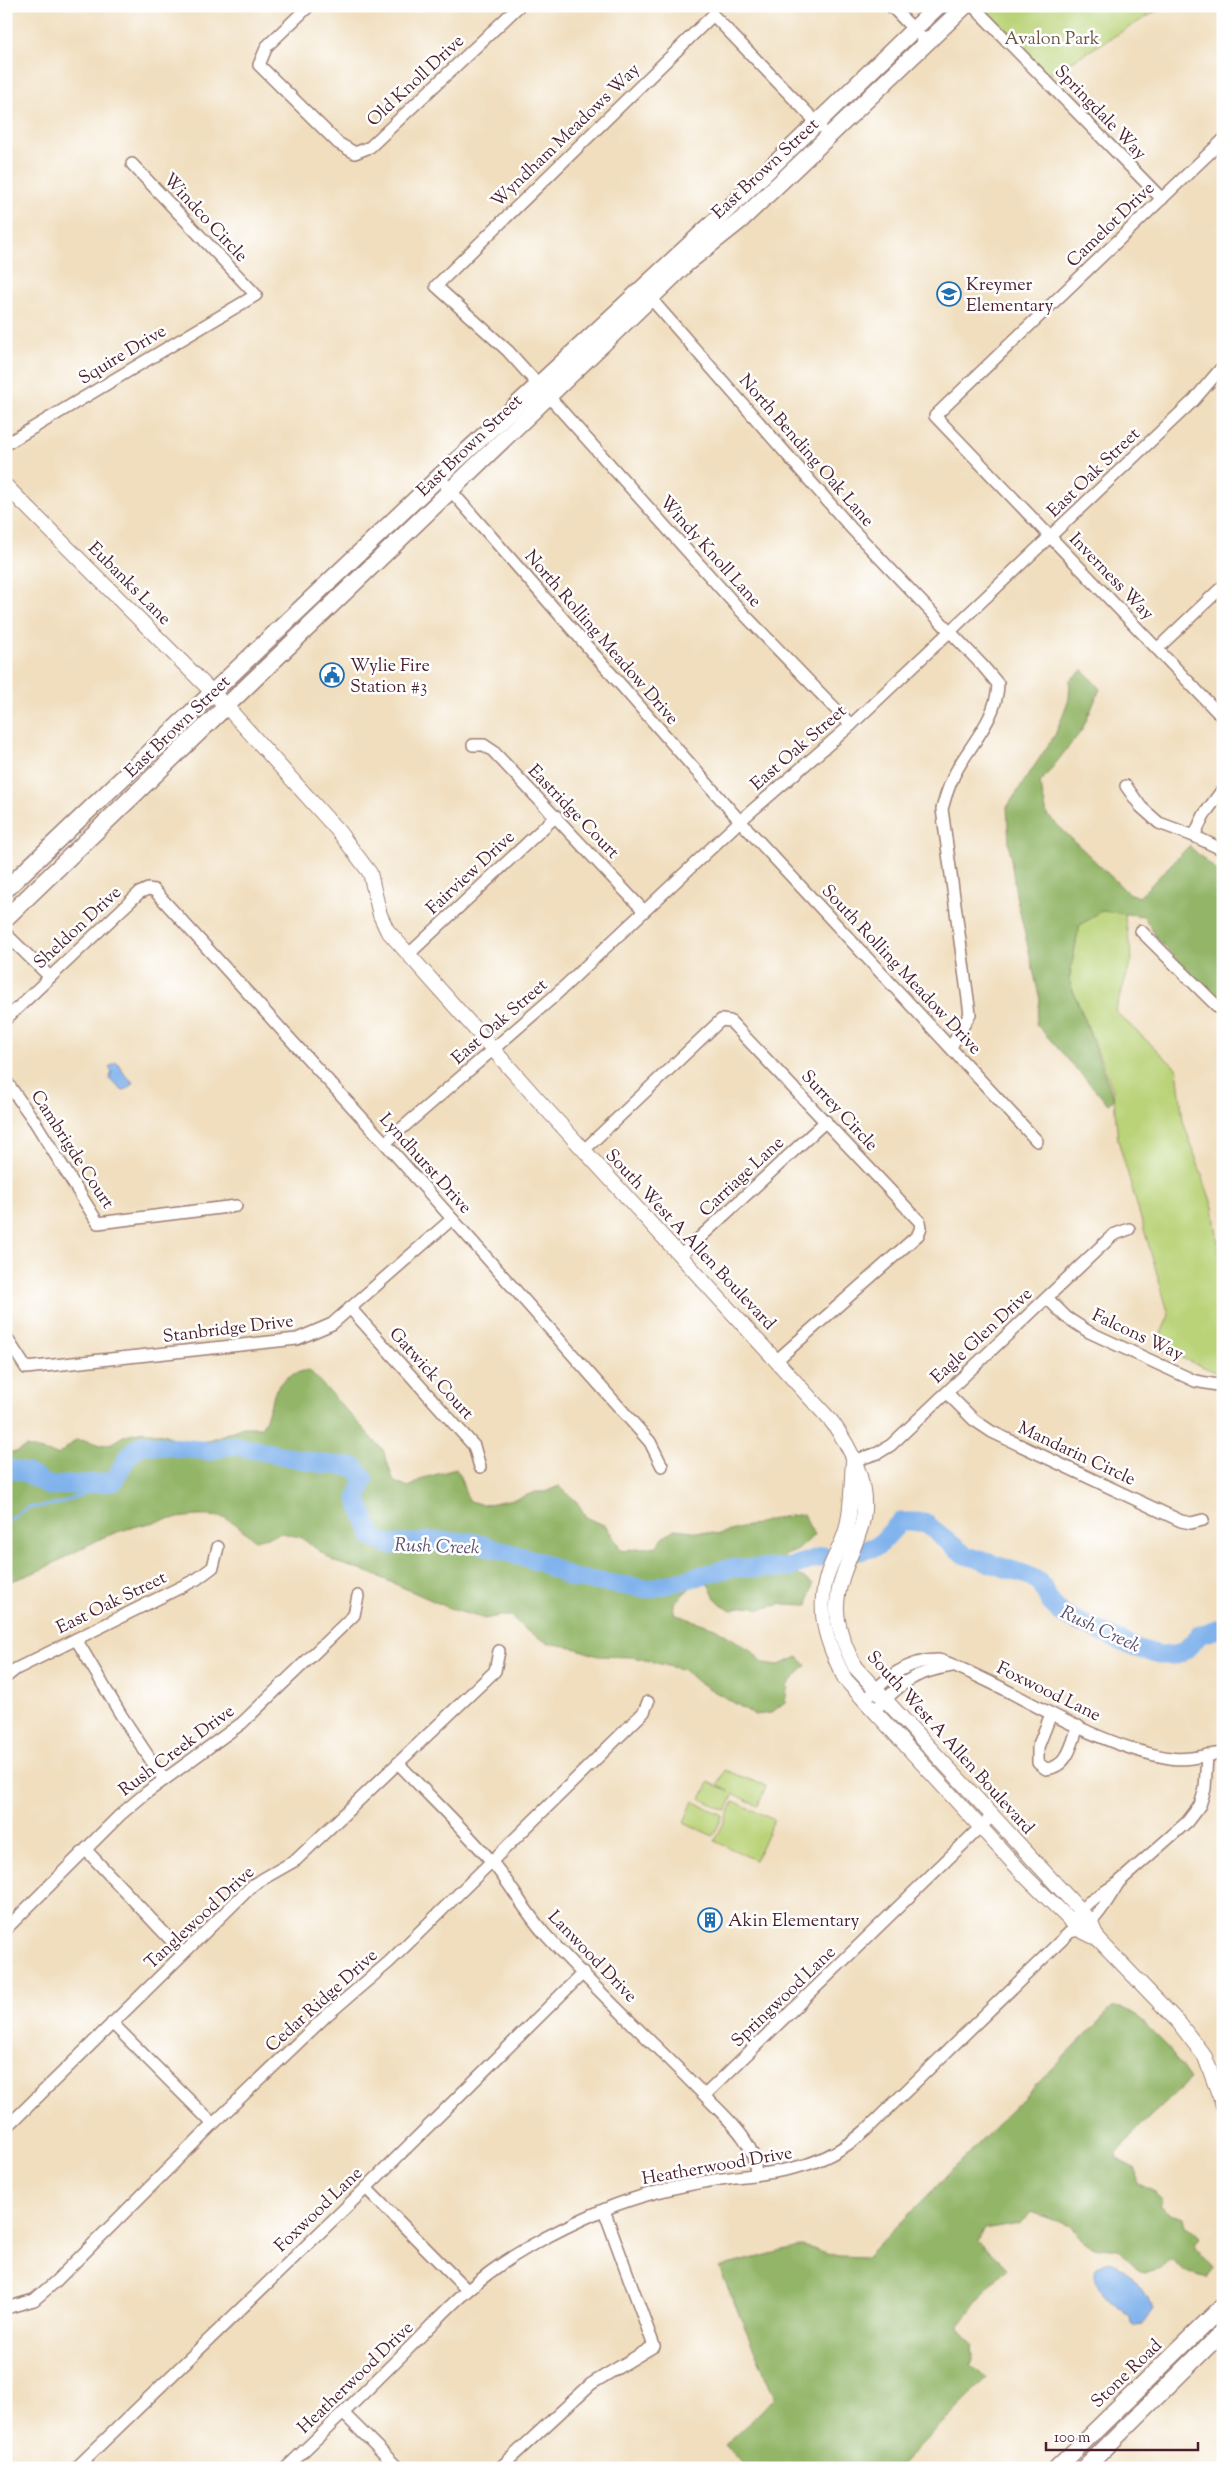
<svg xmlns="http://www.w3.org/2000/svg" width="1229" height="2474" viewBox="0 0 1229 2474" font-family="'Sorts Mill Goudy',serif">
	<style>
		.green { fill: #bad378; stroke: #827952 }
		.forest { fill: #93b568; stroke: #6e6a4a }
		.water { fill: #80b2ec; stroke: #65688c }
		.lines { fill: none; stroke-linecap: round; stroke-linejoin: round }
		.stream { stroke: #80b2ec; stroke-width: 3 }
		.river { stroke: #80b2ec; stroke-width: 19 }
		.minor-casing { stroke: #9d7e74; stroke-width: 14 }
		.tertiary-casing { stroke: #9d7e74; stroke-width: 16 }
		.secondary-casing { stroke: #9d7e74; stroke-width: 19 }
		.minor { stroke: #fff; stroke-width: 11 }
		.tertiary { stroke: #fff; stroke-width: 14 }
		.secondary { stroke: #fff; stroke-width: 16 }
		.labels { text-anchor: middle; stroke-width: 5; stroke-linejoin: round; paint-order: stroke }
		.park-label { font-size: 18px; fill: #6c5542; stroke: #fff }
		.street-label { font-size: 18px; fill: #4a1f2b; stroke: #fff }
		.poi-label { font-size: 18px; fill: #4a1f2b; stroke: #fff; text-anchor: start }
		.water-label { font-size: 19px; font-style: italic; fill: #5d526f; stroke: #fff }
	</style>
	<rect width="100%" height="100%" fill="#fff"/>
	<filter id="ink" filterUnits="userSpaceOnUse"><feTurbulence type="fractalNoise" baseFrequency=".02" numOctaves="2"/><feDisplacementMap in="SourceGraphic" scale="10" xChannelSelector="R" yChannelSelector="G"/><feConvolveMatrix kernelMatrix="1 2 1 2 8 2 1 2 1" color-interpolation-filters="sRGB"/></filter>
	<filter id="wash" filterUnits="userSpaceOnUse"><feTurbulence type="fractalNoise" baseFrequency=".0096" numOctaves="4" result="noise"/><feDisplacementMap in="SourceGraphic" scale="20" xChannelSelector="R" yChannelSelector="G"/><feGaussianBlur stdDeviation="1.12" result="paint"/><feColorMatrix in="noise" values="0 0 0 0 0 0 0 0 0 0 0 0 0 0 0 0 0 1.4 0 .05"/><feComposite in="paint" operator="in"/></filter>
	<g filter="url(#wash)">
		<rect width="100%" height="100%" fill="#f0debe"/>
		<g class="green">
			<path d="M979,6H1165L1047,76Z"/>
			<path d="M1101,911L1124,913L1132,959L1115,1011L1177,1069L1183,1121L1213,1207L1223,1280V1483L1220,1462L1218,1373L1155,1347L1169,1315L1118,1140L1113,1090L1069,980L1079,926Z"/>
			<path d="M725,1770L766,1786L758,1806L734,1794L726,1811L701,1799L709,1782L730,1792L718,1785Z"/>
			<path d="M693,1801L723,1816L713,1836L684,1822Z"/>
			<path d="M734,1801L774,1820L755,1860L715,1841Z"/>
		</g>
		<g class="forest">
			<path d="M1083,670L1100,689L1082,730L1040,783L1047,815L1128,893L1139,897L1189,846L1223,876V1006L1157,939L1144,916L1101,911L1079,926L1069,980L1114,1099L1108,1104L1036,1024L1040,1000L1016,895L1009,845L1007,807L1055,735L1069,699L1070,680Z"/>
			<path d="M309,1370L383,1450L394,1482L409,1487L423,1478L456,1469C463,1480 463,1491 470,1501L483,1505L519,1498L536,1492H545L559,1486L577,1502L586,1517L606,1526L622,1551L657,1546L664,1536L675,1529L719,1534L777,1518L803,1514L814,1535L798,1550L784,1556L787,1568L813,1584L808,1605L783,1604L760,1609L751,1606L740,1607L732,1610C717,1606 714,1597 708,1583L693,1585L674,1603V1614L715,1628L752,1651L763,1663L779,1665L798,1657L806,1665L788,1684L785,1702L771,1713L755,1715L698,1682L684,1670L633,1657L598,1656L571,1647L548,1643L524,1629L511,1616H499L485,1619L454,1610L370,1573L335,1562L300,1537L282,1533L255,1540C246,1534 237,1523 227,1519C201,1509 133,1525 107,1536C74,1550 42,1574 6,1582V1452H17L26,1447L58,1455L76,1440L88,1441L101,1445L112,1443L125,1435L144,1431L163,1434L184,1443L207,1441L243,1427H262C277,1397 269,1377 309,1370Z"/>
			<path d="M1112,2008H1122L1135,2014L1168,2047L1190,2079L1135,2131L1116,2154L1117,2159L1136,2169L1137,2183L1155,2192L1163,2200L1160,2206L1170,2214L1183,2218L1185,2227L1194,2231L1200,2237L1194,2243L1195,2247L1213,2267L1206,2279L1186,2273L1171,2259L1160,2269L1147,2272L1140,2271L1118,2249L1092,2246L1083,2242L1071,2226L1032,2212L1018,2223L985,2229L978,2240L1007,2268L983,2293L959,2327L973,2346L971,2349L973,2359L971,2364L986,2379L898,2468H742L744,2465L725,2445L775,2398L719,2267L802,2246L839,2256L867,2257Z"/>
		</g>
		<g class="water">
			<path d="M117,1062L125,1075L133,1082L131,1086L123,1091L109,1079L112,1072L109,1067Z"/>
			<path d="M1108,2262C1127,2264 1145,2294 1154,2309L1143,2325L1135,2326L1131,2323L1130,2317C1113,2302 1099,2294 1094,2272L1096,2267Z"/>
		</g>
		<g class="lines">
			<path class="stream" d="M6,1523L26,1508L58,1504L113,1482"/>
			<g class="river">
				<path d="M6,1468L27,1473L49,1486L113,1482L129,1455L142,1444L209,1451L232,1445L323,1464L355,1467L364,1479L357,1499L373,1538L390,1545L434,1541L473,1542L540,1562L572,1578L649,1589L730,1568H787L824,1556"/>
				<path d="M860,1551L878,1546L900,1522H924L965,1555L1027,1575L1040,1582L1050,1602L1063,1615L1136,1648L1159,1655H1177L1185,1650L1200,1635L1223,1627"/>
			</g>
		</g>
	</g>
	<g filter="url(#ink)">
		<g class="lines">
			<g class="minor-casing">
				<g id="minor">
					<path d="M309,6L267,46L259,65L338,143L355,153L370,147L519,6"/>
					<path d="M891,6L927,43"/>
					<path d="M973,6L1162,199"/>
					<path d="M821,127L713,15L436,286L508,351L741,611L851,725"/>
					<path d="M1223,140L935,416L1223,718"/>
					<path d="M646,293L852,529L982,665L998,684C997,716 975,739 959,766C951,779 946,794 942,809L970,1014L951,1047"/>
					<path d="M6,444L256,295L132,164"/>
					<path d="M439,477L740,821L1037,1141"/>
					<path d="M1157,649L1223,586"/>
					<path d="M473,745H484L493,751L644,911"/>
					<path d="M1126,786L1141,807L1159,823L1194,836L1223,850"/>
					<path d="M1194,836L1204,815L1223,789"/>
					<path d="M1141,931L1223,1012"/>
					<path d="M6,934L50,977"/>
					<path d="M409,954L556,816"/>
					<path d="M6,1019L139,893L148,889L154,890L385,1143L650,1442L662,1466"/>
					<path d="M6,1081L35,1122L98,1223L236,1206"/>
					<path d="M385,1143L551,999L740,821L851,725L1194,400L1223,366"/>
					<path d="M584,1150L721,1020L730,1021L920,1222L921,1227L918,1235L777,1360"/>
					<path d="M680,1256L826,1121"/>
					<path d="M1047,1298L1066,1317L1089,1332L1195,1381L1223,1386"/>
					<path d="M350,1308L474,1446L480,1467"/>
					<path d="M6,1337L26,1368L297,1339L332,1324L452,1219"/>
					<path d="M947,1393L974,1420L992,1432L1181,1521L1191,1523L1203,1520"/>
					<path d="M853,1461L878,1453L891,1445L1113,1235L1129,1229"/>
					<path d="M76,1639L121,1715L164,1780"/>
					<path d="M6,1677L16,1669L197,1579L213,1567L218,1547"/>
					<path d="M864,1701C885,1679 906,1660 938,1660C946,1660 989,1682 1000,1687C1051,1714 1113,1749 1170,1758C1188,1761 1205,1755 1223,1753"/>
					<path d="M874,1711C901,1683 913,1672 952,1666"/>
					<path d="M1051,1714L1038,1747V1763L1046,1769C1068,1767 1072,1744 1078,1726"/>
					<path d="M398,1763C429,1796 463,1828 492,1862C511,1885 524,1910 544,1933C594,1989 651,2040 704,2095C723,2115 760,2145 755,2175"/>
					<path d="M86,1850L183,1953"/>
					<path d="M1076,1915L1089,1902L1119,1882L1187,1822L1200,1805L1205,1789L1207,1755"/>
					<path d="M6,1929L120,1815L146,1793L242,1723L354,1615L358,1596"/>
					<path d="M112,2023L213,2124"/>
					<path d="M705,2095L992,1816"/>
					<path d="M6,2128L254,1884L296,1860L495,1671L499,1651"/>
					<path d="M366,2188L467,2290"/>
					<path d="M6,2308L34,2300L55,2282L213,2124L327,2015L389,1962L644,1712L648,1702"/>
					<path d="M343,2413L398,2468"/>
					<path d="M76,2468L366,2188L583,1973"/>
					<path d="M286,2468C326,2430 366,2391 405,2352C426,2332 445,2309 467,2291C506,2256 555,2231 603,2210C639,2195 677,2186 715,2180C775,2171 818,2173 866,2130L1070,1932C1093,1930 1108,1899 1119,1882"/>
					<path d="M500,2468L591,2384L654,2346L604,2210"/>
				</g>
			</g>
			<g class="tertiary-casing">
				<g id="tertiary">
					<path d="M6,486L226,706L339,832L370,873L380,915L387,930L539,1101L832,1422C856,1455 874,1496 858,1536C850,1559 838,1580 837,1605C836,1627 846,1648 855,1667L1090,1921L1098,1939"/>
					<path d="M853,1461C851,1484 852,1509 846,1530C842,1545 833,1558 828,1573C815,1612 827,1644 845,1679L1027,1878L1080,1930L1098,1939L1179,2023L1205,2057L1223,2105"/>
				</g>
			</g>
			<g class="secondary-casing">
				<g id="secondary">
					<path d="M6,889L439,477L729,208L938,6"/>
					<path d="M6,918L687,263L741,220L965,6"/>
					<path d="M1057,2468L1223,2306"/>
					<path d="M1085,2468L1223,2331"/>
				</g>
			</g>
			<use href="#minor" class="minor"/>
			<use href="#tertiary" class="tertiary"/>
			<use href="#secondary" class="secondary"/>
		</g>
	</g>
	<defs>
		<g id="school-ring" transform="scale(1.25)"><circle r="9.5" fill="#fff" stroke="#1f6fb2" stroke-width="1.5"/><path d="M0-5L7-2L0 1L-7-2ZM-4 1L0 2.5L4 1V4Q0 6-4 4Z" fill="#1f6fb2"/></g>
		<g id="civic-ring" transform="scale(1.25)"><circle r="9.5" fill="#fff" stroke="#1f6fb2" stroke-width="1.5"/><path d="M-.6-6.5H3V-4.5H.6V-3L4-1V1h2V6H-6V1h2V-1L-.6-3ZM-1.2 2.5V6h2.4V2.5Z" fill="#1f6fb2"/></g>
		<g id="building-ring" transform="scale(1.25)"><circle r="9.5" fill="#fff" stroke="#1f6fb2" stroke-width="1.5"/><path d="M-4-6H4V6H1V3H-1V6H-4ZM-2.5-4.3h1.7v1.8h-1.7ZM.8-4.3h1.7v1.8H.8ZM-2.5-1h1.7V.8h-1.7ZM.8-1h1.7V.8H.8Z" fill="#1f6fb2"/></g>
	</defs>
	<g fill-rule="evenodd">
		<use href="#school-ring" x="949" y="294"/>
		<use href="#civic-ring" x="332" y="675"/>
		<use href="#building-ring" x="710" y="1920"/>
	</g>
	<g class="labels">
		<g class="park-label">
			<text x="1052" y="44">Avalon Park</text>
		</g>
		<g class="street-label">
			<text transform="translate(415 80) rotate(-43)" y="6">Old Knoll Drive</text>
			<text transform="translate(1101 112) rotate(46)" y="6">Springdale Way</text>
			<text transform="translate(565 135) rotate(-44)" y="6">Wyndham Meadows Way</text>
			<text transform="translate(765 168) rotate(-43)" y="6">East Brown Street</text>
			<text transform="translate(206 217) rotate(47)" y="6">Windco Circle</text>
			<text transform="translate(1110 224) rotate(-44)" y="6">Camelot Drive</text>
			<text transform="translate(122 354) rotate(-31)" y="6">Squire Drive</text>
			<text transform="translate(469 445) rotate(-44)" y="6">East Brown Street</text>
			<text transform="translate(807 450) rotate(49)" y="6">North Bending Oak Lane</text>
			<text transform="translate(1093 472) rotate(-44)" y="6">East Oak Street</text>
			<text transform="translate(711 551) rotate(48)" y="6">Windy Knoll Lane</text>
			<text transform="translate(1112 576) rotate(46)" y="6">Inverness Way</text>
			<text transform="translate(130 583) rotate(45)" y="6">Eubanks Lane</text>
			<text transform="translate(602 637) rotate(49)" y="6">North Rolling Meadow Drive</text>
			<text transform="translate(177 726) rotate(-44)" y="6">East Brown Street</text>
			<text transform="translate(798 747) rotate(-41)" y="6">East Oak Street</text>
			<text transform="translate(574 811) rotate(46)" y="6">Eastridge Court</text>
			<text transform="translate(470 872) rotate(-43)" y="6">Fairview Drive</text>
			<text transform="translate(77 927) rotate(-43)" y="6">Sheldon Drive</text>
			<text transform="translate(902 969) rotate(47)" y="6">South Rolling Meadow Drive</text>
			<text transform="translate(499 1021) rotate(-41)" y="6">East Oak Street</text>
			<text transform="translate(840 1110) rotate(47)" y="6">Surrey Circle</text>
			<text transform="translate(73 1149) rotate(57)" y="6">Cambrigde Court</text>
			<text transform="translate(426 1163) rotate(48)" y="6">Lyndhurst Drive</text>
			<text transform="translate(741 1176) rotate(-43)" y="6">Carriage Lane</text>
			<text transform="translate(691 1239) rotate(47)" y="6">South West A Allen Boulevard</text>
			<text transform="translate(228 1328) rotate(-7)" y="6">Stanbridge Drive</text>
			<text transform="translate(1138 1334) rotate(25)" y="6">Falcons Way</text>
			<text transform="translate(981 1335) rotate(-43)" y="6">Eagle Glen Drive</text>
			<text transform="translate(432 1373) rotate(48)" y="6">Gatwick Court</text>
			<text transform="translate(1077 1453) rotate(25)" y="6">Mandarin Circle</text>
			<text transform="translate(111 1602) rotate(-26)" y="6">East Oak Street</text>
			<text transform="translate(1049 1691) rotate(26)" y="6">Foxwood Lane</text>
			<text transform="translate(951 1742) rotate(48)" y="6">South West A Allen Boulevard</text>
			<text transform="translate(176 1750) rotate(-37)" y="6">Rush Creek Drive</text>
			<text transform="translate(199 1917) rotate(-43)" y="6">Tanglewood Drive</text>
			<text transform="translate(593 1956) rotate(46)" y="6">Lanwood Drive</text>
			<text transform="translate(783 1996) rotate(-44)" y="6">Springwood Lane</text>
			<text transform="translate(321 2000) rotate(-42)" y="6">Cedar Ridge Drive</text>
			<text transform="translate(717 2165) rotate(-10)" y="6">Heatherwood Drive</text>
			<text transform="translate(318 2209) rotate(-44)" y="6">Foxwood Lane</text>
			<text transform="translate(1126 2373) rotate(-44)" y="6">Stone Road</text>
			<text transform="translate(355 2377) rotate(-44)" y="6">Heatherwood Drive</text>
		</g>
		<g class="poi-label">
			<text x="966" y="290">Kreymer<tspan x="966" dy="21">Elementary</tspan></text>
			<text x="350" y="671">Wylie Fire<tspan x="350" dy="21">Station #3</tspan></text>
			<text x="728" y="1926">Akin Elementary</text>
		</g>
		<g class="water-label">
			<text transform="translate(437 1545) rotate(2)" y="7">Rush Creek</text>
			<text transform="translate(1101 1628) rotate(25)" y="7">Rush Creek</text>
		</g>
	</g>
	<rect width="1229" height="2474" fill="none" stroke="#fff" stroke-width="25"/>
	<path d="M1046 2442v8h152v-8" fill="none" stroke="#4a1f2b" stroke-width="2.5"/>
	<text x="1054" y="2442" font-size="15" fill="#4a1f2b" stroke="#ffffff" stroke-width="4" paint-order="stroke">100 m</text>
</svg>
